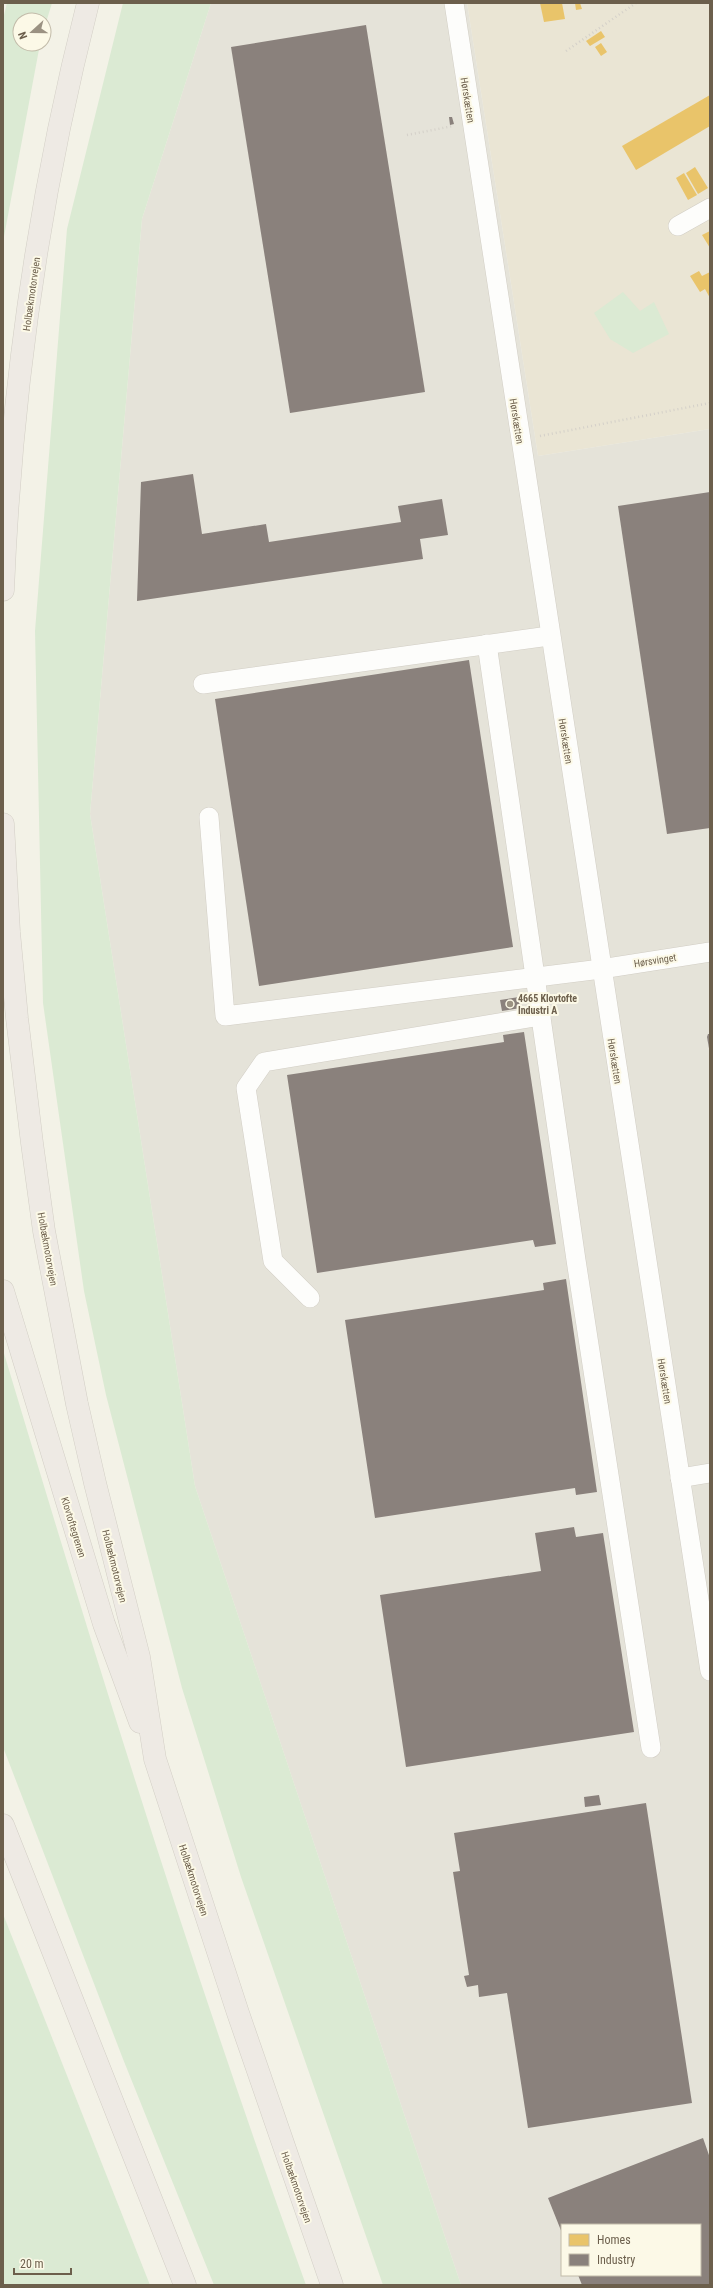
<svg xmlns="http://www.w3.org/2000/svg" width="713" height="2288" viewBox="0 0 713 2288" font-family="'Roboto Condensed',sans-serif">
	<style>
		.residential { fill: #eae5d4 }
		.industrial { fill: #e5e3d9; fill-rule: evenodd }
		.green { fill: #dbead3 }
		.homes { fill: #e9c46a }
		.industry { fill: #8a817c }
		.lines { fill: none; stroke-linecap: round; stroke-linejoin: round }
		.minor-casing { stroke: #d1cdc4; stroke-width: 20 }
		.highway-casing { stroke: #d2cec5; stroke-width: 23 }
		.path { stroke: #d4d0c9; stroke-width: 2.5; stroke-dasharray: 1 3; stroke-linecap: butt }
		.minor { stroke: #fdfdfb; stroke-width: 19 }
		.highway { stroke: #eeeae4; stroke-width: 22 }
		.poi-dot { fill: #9b9282; stroke: #fcf9e7; stroke-width: 1.5 }
		.labels { text-anchor: middle; stroke-width: 4; stroke-linejoin: round; paint-order: stroke }
		.street-label { font-size: 10px; fill: #6c5f4c; stroke: #fcf9e7 }
		.poi-label { font-size: 10px; font-weight: bold; fill: #6c5f4c; stroke: #fcf9e7; text-anchor: start }
	</style>
	<rect width="100%" height="100%" fill="#f3f2e7"/>
	<path class="residential" d="M467,3H710V429L538,456Z"/>
	<path class="industrial" d="M211,3H467L538,456L710,429V2285H461L195,1486L90,814L142,219ZM562,2225H700V2275H562Z"/>
	<g class="green">
		<path d="M7,3H52L44,29V20H20V44H40L3,242V19Z"/>
		<path d="M123,3H211L142,219L90,814L195,1486L461,2285H383L241,1877L182,1688L106,1395L84,1291L43,1003L35,631L67,229Z"/>
		<path d="M623,292L640,311L654,302L669,334L633,353L610,339L594,313Z"/>
		<path d="M3,1350C97,1664 194,1977 306,2285H214L123,2059L3,1747Z"/>
		<path d="M3,1914L150,2285H3Z"/>
	</g>
	<g class="homes">
		<path d="M540,3H562L565,19L544,22Z"/>
		<path d="M575,3H580L582,9L576,10Z"/>
		<path d="M601,31L605,37L590,46L586,41Z"/>
		<path d="M601,43L607,52L601,56L595,47Z"/>
		<path d="M710,95V126L636,170L622,146Z"/>
		<path d="M695,167L708,188L698,194L686,173Z"/>
		<path d="M684,173L697,195L688,200L676,178Z"/>
		<path d="M710,231V248L702,235Z"/>
		<path d="M699,271L702,276L710,272V298L705,289L700,292L690,276Z"/>
	</g>
	<g class="industry">
		<path d="M366,25L425,392L290,413L231,47Z"/>
		<path d="M449,117H452L454,124L450,125Z"/>
		<path d="M193,474L202,534L266,524L269,542L401,522L398,506L442,499L448,535L420,539L423,559L137,601L141,482Z"/>
		<path d="M710,492V828L667,834L618,506Z"/>
		<path d="M469,660L513,947L259,986L215,699Z"/>
		<path d="M519,997L521,1008L502,1011L500,1000Z"/>
		<path d="M524,1032L556,1244L535,1247L533,1240L317,1273L287,1075L504,1042L503,1035Z"/>
		<path d="M708,1034H710V1054L707,1037Z"/>
		<path d="M566,1279L597,1492L576,1495L575,1488L375,1518L345,1320L544,1290L543,1283Z"/>
		<path d="M574,1527L576,1537L603,1533L634,1732L406,1767L380,1595L541,1571L535,1533Z"/>
		<path d="M599,1795L601,1805L585,1807L584,1797Z"/>
		<path d="M646,1803L692,2103L528,2128L507,1993L479,1997L478,1985L467,1987L464,1976L469,1975L453,1872L460,1871L454,1833Z"/>
		<path d="M703,2138L710,2158V2285H582L578,2275H700V2225H562V2233L548,2198Z"/>
	</g>
	<g class="lines">
		<g class="minor-casing">
			<g id="minor">
				<path d="M454,3L710,1671"/>
				<path d="M678,226L710,208"/>
				<path d="M487,644L576,1260L651,1748"/>
				<path d="M203,684L549,636"/>
				<path d="M209,817L225,1016L601,969L710,952"/>
				<path d="M310,1298L273,1261L246,1088L264,1062L541,1016"/>
				<path d="M680,1478L710,1473"/>
			</g>
		</g>
		<g class="highway-casing">
			<g id="highway">
				<path d="M3,590C11,392 39,195 88,3"/>
				<path d="M3,824L9,932L17,1018L32,1143L44,1231L77,1404L95,1483L139,1657L155,1759L238,2013L332,2285"/>
				<path d="M3,1291L104,1624L140,1722"/>
				<path d="M3,1825L185,2285"/>
			</g>
		</g>
		<g class="path">
			<path d="M566,51L636,3"/>
			<path d="M407,135L453,126"/>
			<path d="M540,436L710,403"/>
		</g>
		<use href="#minor" class="minor"/>
		<use href="#highway" class="highway"/>
	</g>
	<circle class="poi-dot" cx="510" cy="1004" r="4"/>
	<g class="labels">
		<g class="street-label">
			<text transform="translate(468 100) rotate(81)" y="4">Hørskætten</text>
			<text transform="translate(31 294) rotate(-82)" y="4">Holbækmotorvejen</text>
			<text transform="translate(517 421) rotate(81)" y="4">Hørskætten</text>
			<text transform="translate(566 741) rotate(81)" y="4">Hørskætten</text>
			<text transform="translate(655 960) rotate(-9)" y="4">Hørsvinget</text>
			<text transform="translate(615 1061) rotate(81)" y="4">Hørskætten</text>
			<text transform="translate(48 1249) rotate(80)" y="4">Holbækmotorvejen</text>
			<text transform="translate(665 1381) rotate(81)" y="4">Hørskætten</text>
			<text transform="translate(74 1527) rotate(73)" y="4">Klovtoftegrenen</text>
			<text transform="translate(115 1566) rotate(76)" y="4">Holbækmotorvejen</text>
			<text transform="translate(194 1880) rotate(72)" y="4">Holbækmotorvejen</text>
			<text transform="translate(297 2187) rotate(71)" y="4">Holbækmotorvejen</text>
		</g>
		<g class="poi-label">
			<text x="518" y="1002">4665 Klovtofte<tspan x="518" dy="12">Industri A</tspan></text>
		</g>
	</g>
	<rect width="713" height="2288" fill="none" stroke="#6c5f4c" stroke-width="8"/>
	<rect x="561" y="2224" width="140" height="52" fill="#fcf9e7" stroke="#c2bba9"/>
	<rect x="569" y="2234" width="20" height="12" fill="#e9c46a" stroke="#c2bba9"/>
	<text x="597" y="2244" font-size="12" fill="#6c5f4c">Homes</text>
	<rect x="569" y="2254" width="20" height="12" fill="#8a817c" stroke="#c2bba9"/>
	<text x="597" y="2264" font-size="12" fill="#6c5f4c">Industry</text>
	<g transform="translate(32 32) rotate(249)"><circle r="19" fill="#fcf9e7" stroke="#c2bba9"/>
	<path d="M0-3L7 15L0 10L-7 15Z" fill="#9b9282"/>
	<text y="-6" font-size="11" font-weight="bold" text-anchor="middle" fill="#6c5f4c">N</text>
	</g>
	<path d="M14 2268v6h57v-6" fill="none" stroke="#6c5f4c" stroke-width="2"/>
	<text x="20" y="2268" font-size="12" fill="#6c5f4c" stroke="#fcf9e7" stroke-width="3" paint-order="stroke">20 m</text>
</svg>
